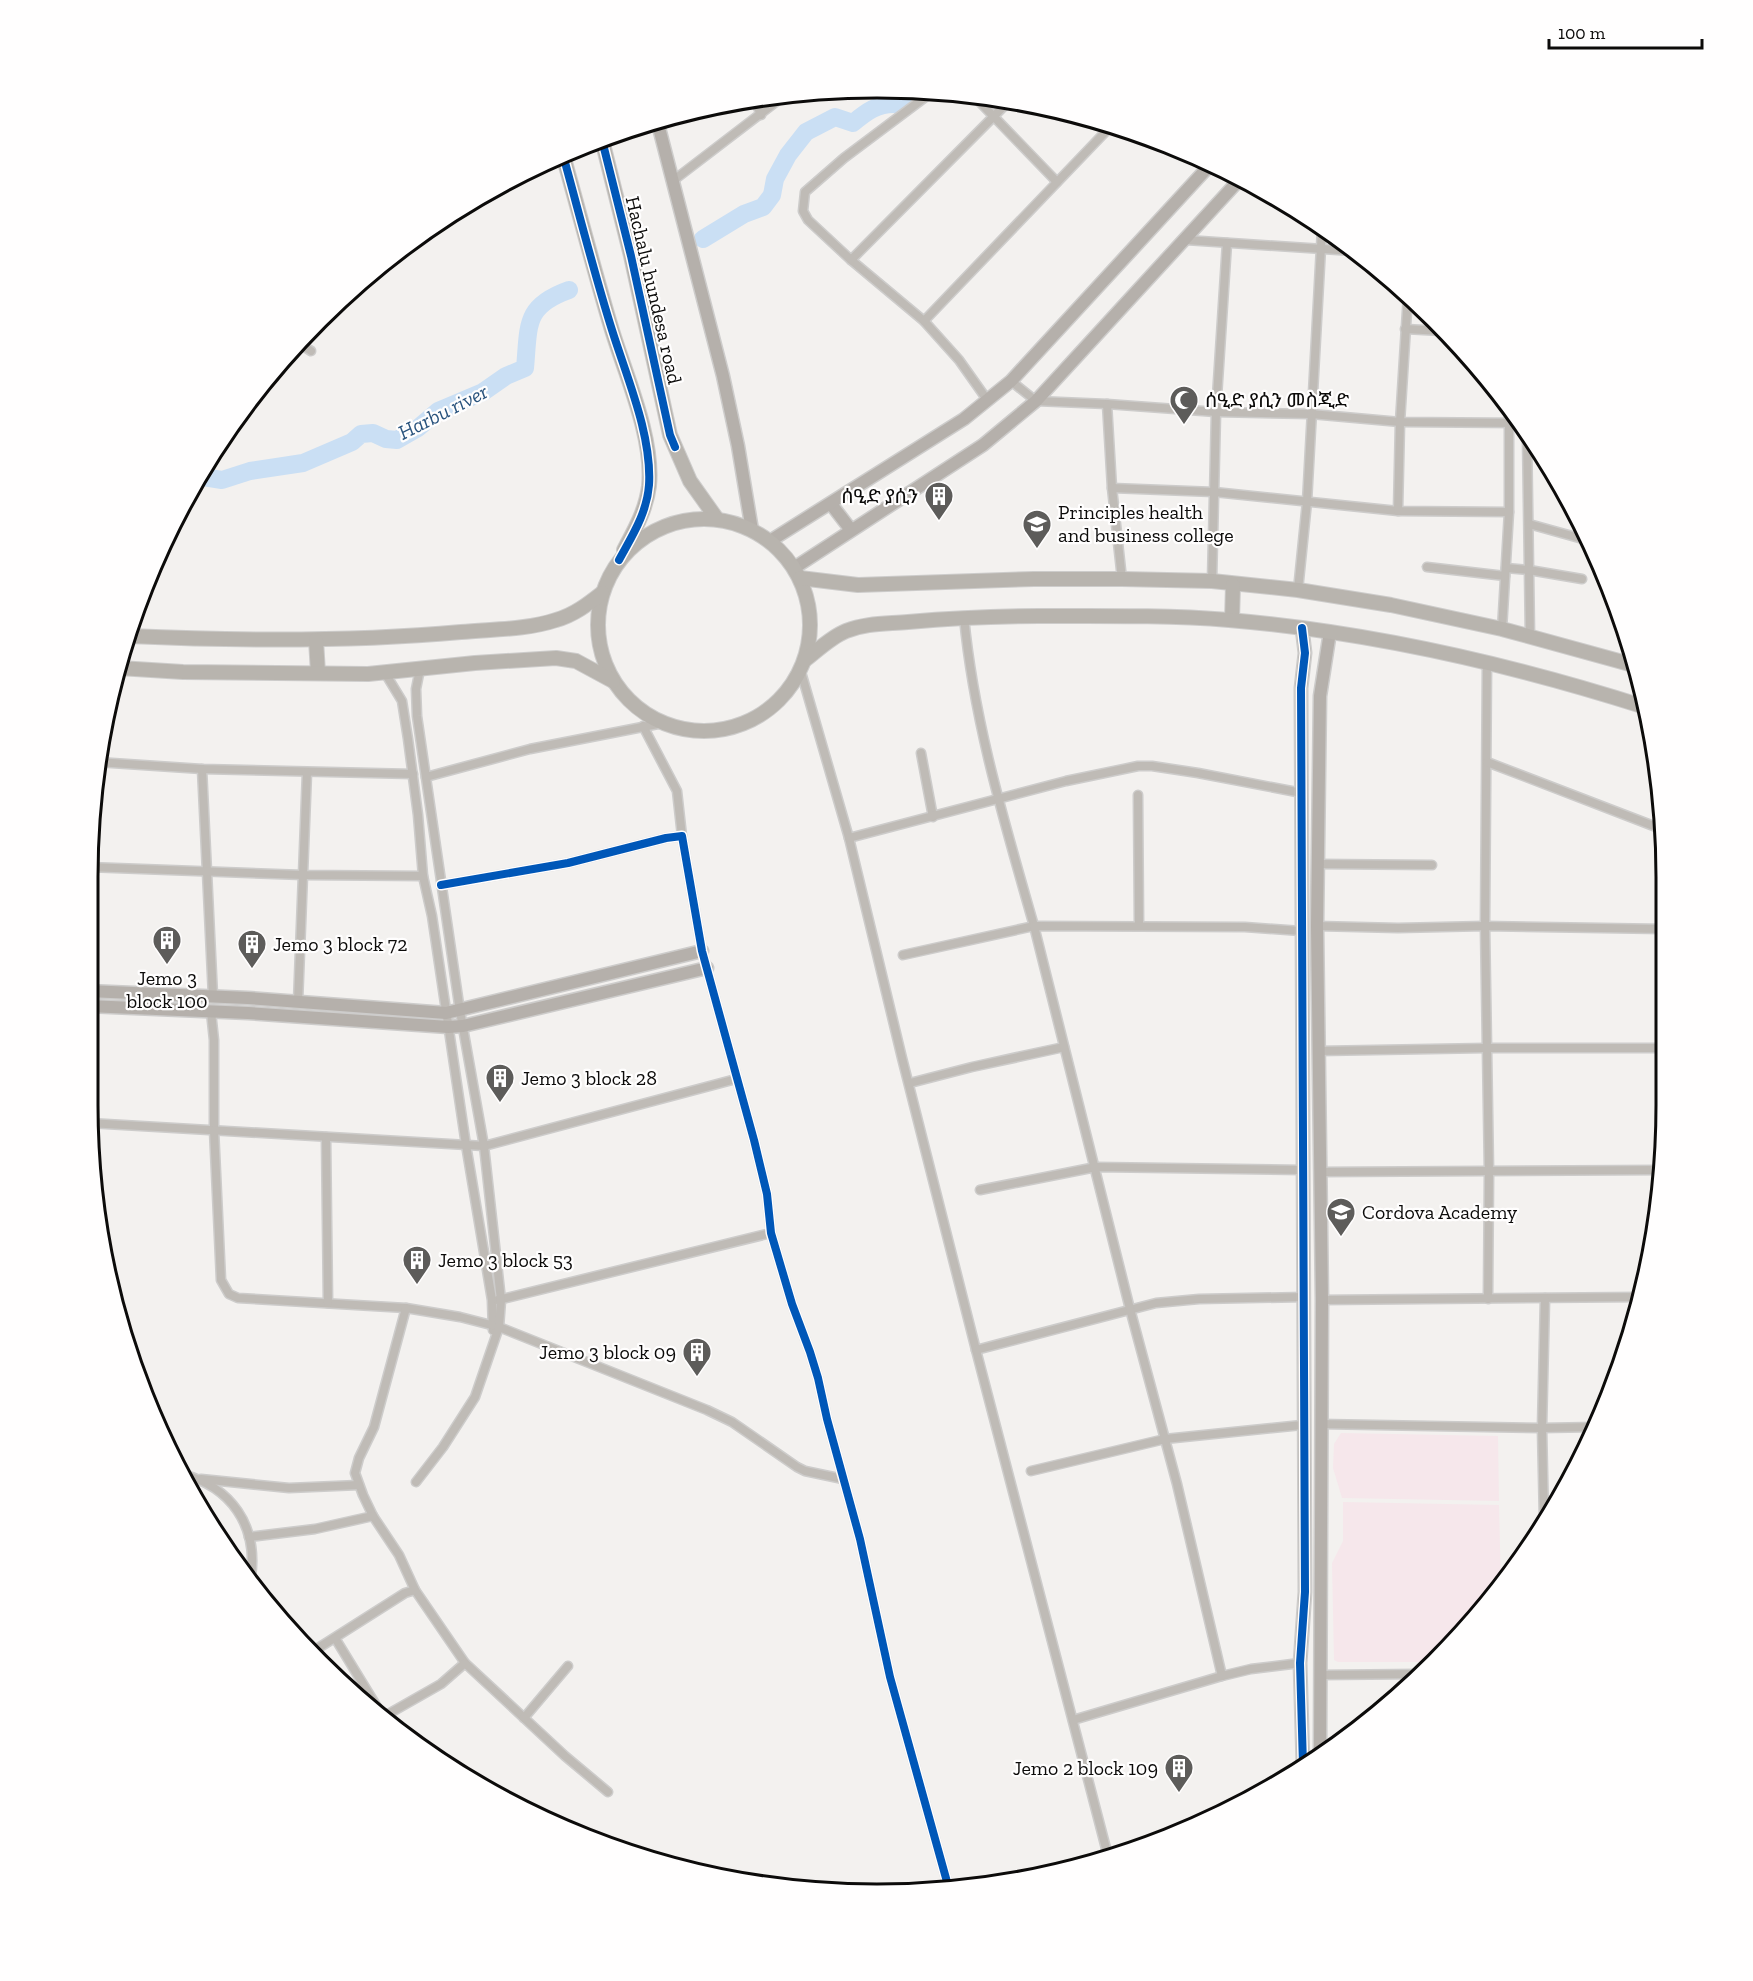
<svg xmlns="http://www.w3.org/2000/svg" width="1753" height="1981" viewBox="0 0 1753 1981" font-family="'Zilla Slab','Noto Sans Ethiopic',serif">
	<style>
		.education { fill: #f6e7eb }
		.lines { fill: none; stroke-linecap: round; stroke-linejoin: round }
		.river { stroke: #cadff4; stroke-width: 18 }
		.street-casing { stroke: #cdcccb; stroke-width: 11 }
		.secondary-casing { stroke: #cdcccb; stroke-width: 15 }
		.primary-casing { stroke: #cdcccb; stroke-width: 16 }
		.street { stroke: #bfbbb6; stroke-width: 8 }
		.secondary { stroke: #b5b0ab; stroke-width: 12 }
		.primary { stroke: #b8b4ae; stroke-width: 14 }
		.cycleway-casing { stroke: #fffefe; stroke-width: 11 }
		.cycleway { stroke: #0057b8; stroke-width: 8 }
		.labels { text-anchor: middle; stroke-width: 4.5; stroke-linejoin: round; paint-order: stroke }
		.street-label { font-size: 20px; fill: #0c0b0a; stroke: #fffefe }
		.poi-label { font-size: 20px; fill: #0c0b0a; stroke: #fffefe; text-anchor: start }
		.water-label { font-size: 21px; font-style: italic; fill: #29537d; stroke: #fffefe }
		.rim { fill: none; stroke: #0c0b0a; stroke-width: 3 }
	</style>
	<rect width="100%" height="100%" fill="#f3f1ef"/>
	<g class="education">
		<path d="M1341,1433L1498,1436L1499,1501L1342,1498L1333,1468L1334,1444Z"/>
		<path d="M1343,1502L1499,1505L1501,1587L1431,1662H1338L1334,1660L1332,1563L1343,1541Z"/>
	</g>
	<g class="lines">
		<g class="river">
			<path d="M703,239L744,214L763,207L772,195L775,179L788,155L806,132L835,117L853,123C866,112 878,103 896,104L908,91"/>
			<path d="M197,476L222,480L250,471L303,463L352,442L361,434L373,433L386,439L397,440L418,428L438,411L483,392L506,376L525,368C529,325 524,306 569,290"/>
		</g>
		<g class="street-casing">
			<g id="street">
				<path d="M932,92L844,158L805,192L803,211L808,220L851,260L924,321L959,360L988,401"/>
				<path d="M971,93L1057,182"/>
				<path d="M755,100L761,115"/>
				<path d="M674,180L785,95"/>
				<path d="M1186,240L1353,251"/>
				<path d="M851,260L1009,101"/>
				<path d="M924,321L1112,125"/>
				<path d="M1405,329L1442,331"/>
				<path d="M297,342L311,351"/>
				<path d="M1011,381L1036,401L1107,404L1216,412L1311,414L1400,422L1519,423"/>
				<path d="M1107,404L1112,488L1122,579"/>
				<path d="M1527,435L1530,637"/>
				<path d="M1112,488L1214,492L1398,511L1509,512"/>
				<path d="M1398,511L1400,422L1408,295"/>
				<path d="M1529,524L1590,541"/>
				<path d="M1427,567L1505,576"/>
				<path d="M1506,568L1529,570L1582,579"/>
				<path d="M1212,581L1216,412L1227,243"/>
				<path d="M1298,590L1307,502L1322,229"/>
				<path d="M1502,629L1509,512V405"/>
				<path d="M1487,661L1485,926L1489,1172L1488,1299"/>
				<path d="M801,672L849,838L902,1058L976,1350L1108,1856"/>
				<path d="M385,673L402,701L408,739L418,815L423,876L432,916L466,1145L492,1300L493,1330"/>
				<path d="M643,726L677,791L682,836"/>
				<path d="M921,753L933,817"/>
				<path d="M97,762L202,769L413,774"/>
				<path d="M1487,762L1664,830"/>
				<path d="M202,769L213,996"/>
				<path d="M426,777L530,749L663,723"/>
				<path d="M1138,795L1139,926"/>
				<path d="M849,838L1066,781L1138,766H1152L1198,773L1302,793"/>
				<path d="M1318,864L1432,865"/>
				<path d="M88,867L303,875L423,876"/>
				<path d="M441,885L568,863L666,838L682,836L702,951L754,1140L767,1194L771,1233L792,1304L810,1352L818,1378L827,1419L860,1539L890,1677L949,1889"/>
				<path d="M1317,926L1398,928L1485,926L1664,929"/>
				<path d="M903,955L1034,926C1005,824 974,723 964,617"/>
				<path d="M298,1002L307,772"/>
				<path d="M211,1012L214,1040V1130L221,1280L229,1294L238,1298L406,1308L460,1317L499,1327L707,1410L732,1422L797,1467L805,1471L843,1479"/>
				<path d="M1319,1051L1486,1048H1664"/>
				<path d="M910,1083L972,1067L1064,1047"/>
				<path d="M89,1123L484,1146L736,1079"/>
				<path d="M326,1137L328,1303"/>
				<path d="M1321,1172L1662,1170"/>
				<path d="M980,1190L1096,1167L1302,1170"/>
				<path d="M498,1300L771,1233"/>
				<path d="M1322,1300L1641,1297"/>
				<path d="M406,1308L374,1427L359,1458L355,1473L363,1495L373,1516L399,1555L415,1590L465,1663L565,1756L608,1792"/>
				<path d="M976,1350L1156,1303L1199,1299L1304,1297"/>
				<path d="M1320,1424L1542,1428L1595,1427"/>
				<path d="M1031,1471L1165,1439L1302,1425"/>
				<path d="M182,1474C231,1487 258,1525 251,1577"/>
				<path d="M201,1479L289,1488L359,1485"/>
				<path d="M416,1482L443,1447L475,1397L499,1327L501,1300L484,1146L460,1011L417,716L416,689L420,669"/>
				<path d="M1544,1520L1542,1428L1545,1298"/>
				<path d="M249,1537L315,1529L373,1516"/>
				<path d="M335,1638L382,1715L390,1713L441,1684L465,1663"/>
				<path d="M312,1652L405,1593L415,1590"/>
				<path d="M1320,1675L1419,1674"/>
				<path d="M1222,1676L1177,1484L1130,1309L1034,926L1245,927L1301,931"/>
				<path d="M524,1718L568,1666"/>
				<path d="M1073,1720L1222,1676L1251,1669L1300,1663"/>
			</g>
		</g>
		<g class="secondary-casing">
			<g id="secondary">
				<path d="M657,120L723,376L738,446L752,530"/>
				<path d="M831,504L851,530"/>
				<path d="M770,541L964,419L1011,381L1210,165"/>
				<path d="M794,568L983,445L1036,401L1240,179"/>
				<path d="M1302,628L1305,653L1301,688L1305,1592L1300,1663L1303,1765"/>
				<path d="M88,991L248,998L446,1013L702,951"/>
				<path d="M88,1006L248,1013L448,1027L463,1026L707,968"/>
				<path d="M1320,1753L1322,1300L1317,926L1320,696L1330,632"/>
			</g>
		</g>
		<g class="primary-casing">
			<g id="primary">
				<path d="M602,140L631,256L670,435L690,481L717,519"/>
				<path d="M563,155C579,212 594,270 611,327C625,374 654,437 649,486C646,510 635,529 624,550"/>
				<circle cx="704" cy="625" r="106"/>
				<path d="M800,578L858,585L1034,579H1122L1212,581L1298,590L1391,605L1502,629L1637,666"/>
				<path d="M1232,620L1233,585"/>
				<path d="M129,636C239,641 350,642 461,632C492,629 526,630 556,620C574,615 588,604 602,593"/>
				<path d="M316,640L318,673"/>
				<path d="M805,660C818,650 831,637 846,631C866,623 886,624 908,622C952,618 995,616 1039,616C1102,616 1166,615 1229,620C1370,632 1510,664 1645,707"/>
				<path d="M119,668L183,672L368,674L475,663L556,658L576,661L613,681"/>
			</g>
		</g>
		<use href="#street" class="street"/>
		<use href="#secondary" class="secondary"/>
		<use href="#primary" class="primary"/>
		<g class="cycleway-casing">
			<g id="cycleway">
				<path d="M602,140L631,256L670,435L675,447"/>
				<path d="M563,155C579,213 594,273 612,330C627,378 652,435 649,485C647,513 632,536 619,560"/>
				<path d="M1302,628L1305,653L1301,688L1305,1592L1300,1663L1303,1765"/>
				<path d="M441,885L568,863L666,838L682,836L702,951L754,1140L767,1194L771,1233L792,1304L810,1352L818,1378L827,1419L860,1539L890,1677L949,1889"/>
			</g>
		</g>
		<use href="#cycleway" class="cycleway"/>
	</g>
	<defs>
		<g id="mosque-pin" transform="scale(1.5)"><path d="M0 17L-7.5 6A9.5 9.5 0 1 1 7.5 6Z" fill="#5d5c5a" stroke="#fffefe"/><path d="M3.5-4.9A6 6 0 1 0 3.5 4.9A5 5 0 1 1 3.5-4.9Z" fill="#fff"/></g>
		<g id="building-pin" transform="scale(1.5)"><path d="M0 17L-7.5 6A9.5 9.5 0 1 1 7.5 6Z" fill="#5d5c5a" stroke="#fffefe"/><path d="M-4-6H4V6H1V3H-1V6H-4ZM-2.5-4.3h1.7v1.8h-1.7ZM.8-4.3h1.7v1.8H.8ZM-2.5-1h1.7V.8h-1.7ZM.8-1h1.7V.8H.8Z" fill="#fff"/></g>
		<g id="university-pin" transform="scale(1.5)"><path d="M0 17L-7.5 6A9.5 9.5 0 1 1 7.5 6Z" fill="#5d5c5a" stroke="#fffefe"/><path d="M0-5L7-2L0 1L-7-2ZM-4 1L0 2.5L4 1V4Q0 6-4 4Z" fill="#fff"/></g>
		<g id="school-pin" transform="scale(1.5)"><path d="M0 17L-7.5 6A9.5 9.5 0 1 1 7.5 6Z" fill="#5d5c5a" stroke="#fffefe"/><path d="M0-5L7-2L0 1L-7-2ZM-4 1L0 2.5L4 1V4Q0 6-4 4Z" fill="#fff"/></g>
	</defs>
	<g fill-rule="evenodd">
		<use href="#mosque-pin" x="1184" y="400"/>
		<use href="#building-pin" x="939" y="496"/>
		<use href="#university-pin" x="1037" y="524"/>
		<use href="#building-pin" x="167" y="940"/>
		<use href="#building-pin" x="252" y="944"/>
		<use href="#building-pin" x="500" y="1078"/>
		<use href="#school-pin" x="1341" y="1212"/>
		<use href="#building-pin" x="417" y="1260"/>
		<use href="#building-pin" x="697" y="1352"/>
		<use href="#building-pin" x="1179" y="1768"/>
	</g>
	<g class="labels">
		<g class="street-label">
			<text transform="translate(654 290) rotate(77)" y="7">Hachalu hundesa road</text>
		</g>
		<g class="poi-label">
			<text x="1205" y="407">ሰዒድ ያሲን መስጂድ</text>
			<text x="918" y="503" text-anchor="end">ሰዒድ ያሲን</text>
			<text x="1058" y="519">Principles health<tspan x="1058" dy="23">and business college</tspan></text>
			<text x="273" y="951">Jemo 3 block 72</text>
			<text x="167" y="985" text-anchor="middle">Jemo 3<tspan x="167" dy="23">block 100</tspan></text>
			<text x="521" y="1085">Jemo 3 block 28</text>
			<text x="1362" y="1219">Cordova Academy</text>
			<text x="438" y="1267">Jemo 3 block 53</text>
			<text x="676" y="1359" text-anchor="end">Jemo 3 block 09</text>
			<text x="1158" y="1775" text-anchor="end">Jemo 2 block 109</text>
		</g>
		<g class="water-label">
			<text transform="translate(443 412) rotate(-27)" y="7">Harbu river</text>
		</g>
	</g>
	<path d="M0 0H1753V1981H0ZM877 98H877A779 779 0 0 1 1656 877V1105A779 779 0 0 1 877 1884H877A779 779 0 0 1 98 1105V877A779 779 0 0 1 877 98Z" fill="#fffefe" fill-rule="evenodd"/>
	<path class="rim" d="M877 98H877A779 779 0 0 1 1656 877V1105A779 779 0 0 1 877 1884H877A779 779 0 0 1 98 1105V877A779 779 0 0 1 877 98Z"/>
	<path d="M1549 39v9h153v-9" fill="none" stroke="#0c0b0a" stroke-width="3"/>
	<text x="1558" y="39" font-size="18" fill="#0c0b0a" stroke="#fffefe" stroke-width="4.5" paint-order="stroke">100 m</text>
</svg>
